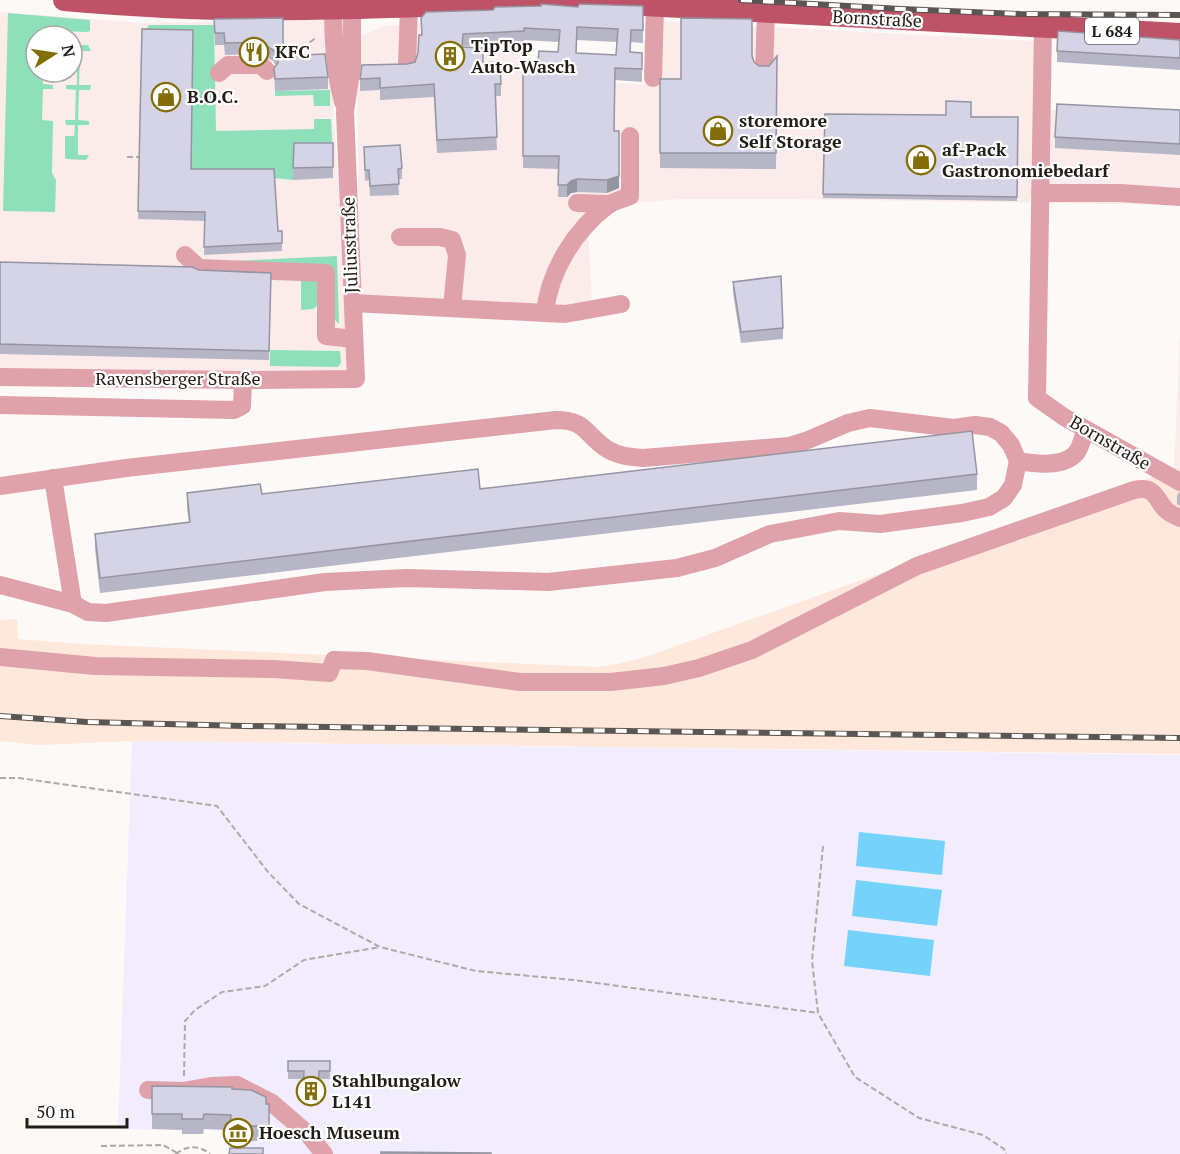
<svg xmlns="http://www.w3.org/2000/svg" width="1180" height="1154" viewBox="0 0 1180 1154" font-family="'PT Serif',serif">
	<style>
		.commercial { fill: #fcebeb; fill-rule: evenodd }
		.industrial { fill: #f2edfe }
		.built { fill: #fde8db }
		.green { fill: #8de0ba }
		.water { fill: #75d2fa }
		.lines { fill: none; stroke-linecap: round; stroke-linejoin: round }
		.path { stroke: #aea9a6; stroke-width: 2; stroke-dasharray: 6 3; stroke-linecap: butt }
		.minor { stroke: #dfa1aa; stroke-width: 18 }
		.major { stroke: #be5267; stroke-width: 22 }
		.rail-casing { stroke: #5c5652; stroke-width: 6 }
		.rail { stroke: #fff; stroke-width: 4; stroke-dasharray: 11; stroke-linecap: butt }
		.wall { fill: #b7b6c6; fill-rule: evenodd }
		.shaded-wall { fill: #9594a1 }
		.building { fill: #d5d4e6; stroke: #9594a1; stroke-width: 1.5; fill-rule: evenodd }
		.labels { text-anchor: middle; stroke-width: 4.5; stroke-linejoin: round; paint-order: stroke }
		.shield { fill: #fff; stroke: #64605d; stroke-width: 1.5 }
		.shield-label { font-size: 16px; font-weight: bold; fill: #221c17 }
		.street-label { font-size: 18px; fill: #221c17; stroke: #fff }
		.poi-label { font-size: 18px; font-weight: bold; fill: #221c17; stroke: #fff; text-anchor: start }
	</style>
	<rect width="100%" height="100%" fill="#fdf9f7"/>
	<g class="commercial">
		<path d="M0,12L142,23L327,20L350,353L349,374L0,369ZM36,36H72V72H36Z"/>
		<path d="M531,16L527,78L655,85L659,21L1034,41V109L1180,117V205L784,199H680L643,202L612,208L588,232L592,300L557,306L360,297L357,71L362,35L385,26Z"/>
		<path d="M1180,330V470L1174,469Z"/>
	</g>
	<path class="industrial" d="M132,741L1180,755V1154H230V1130L118,1129Z"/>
	<path class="built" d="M1174,469L1180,470V754L132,741L39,745L0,741V620L17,619L18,639L82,644L596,667L617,664L645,657Z"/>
	<g class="green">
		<path d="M8,13L90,20V31L87,32L55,31V34L36,36V72H43V84L53,85V89H43L42,120L53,121L52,173L56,180L55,212L3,211Z"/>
		<path d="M149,25H214L216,131L314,129V119H331L333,155H294L293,180L274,178L190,198L193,38L142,37Z"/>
		<path d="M72,45H88L91,51H80L79,85H91L90,90H79L78,120L89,121V125H78V155H89L86,160L66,159L65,157V136H74L75,125H66L65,120H75L76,90L66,89V85H77V50H72Z"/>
		<path d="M330,90V106H314L313,95L275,96V91Z"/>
		<path d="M337,256L339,324L334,319L335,276L235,261Z"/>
		<path d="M301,281H318V305L313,309L301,310Z"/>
		<path d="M270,350L340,351L341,363L338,367L270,366Z"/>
	</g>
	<g class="water">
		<path d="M859,832L945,841L942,875L856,866Z"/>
		<path d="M856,880L942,890L937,926L852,916Z"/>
		<path d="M848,930L934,940L930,976L844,966Z"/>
	</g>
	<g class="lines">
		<g class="path">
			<path d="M301,56V49L317,37"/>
			<path d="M127,157H139"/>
			<path d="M0,778H19L217,806L268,872L299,904L380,947L476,971L574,980L818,1013"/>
			<path d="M823,846L812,961L818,1013L855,1077L919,1118L983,1135L1004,1149L1006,1154"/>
			<path d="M184,1076L185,1021L195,1010L222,992L265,986L304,960L380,947"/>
			<path d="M101,1146L163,1145L177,1153"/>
			<path d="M176,1154C187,1145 199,1145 210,1154"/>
		</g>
		<g class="minor">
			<path d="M333,0C333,33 334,70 343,102"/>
			<path d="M1043,27L1037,398L1064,417L1180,482"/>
			<path d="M407,65L409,7"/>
			<path d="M764,71L766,13"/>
			<path d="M219,73L228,65H261L267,71"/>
			<path d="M653,78L655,6"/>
			<path d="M1040,193H1120L1180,197"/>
			<path d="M577,203L610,204"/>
			<path d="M400,237H440L452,240L457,255L452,308"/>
			<path d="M185,255L199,268L326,273V336L354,339"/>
			<path d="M353,303L565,314L621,304"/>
			<path d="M545,313C549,271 575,230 608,205C614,201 623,199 630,196V136"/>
			<path d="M0,377L243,380L356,379L345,112L352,66V0"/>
			<path d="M0,405L234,410L242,406L243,380"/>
			<path d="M53,478L73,604"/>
			<path d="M0,486L126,468L556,420C587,420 585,435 607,449C618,456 631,457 643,458L789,446L808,440L848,423L870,418L954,428L975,425L990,427L1001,433L1011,445L1018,461C1035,464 1064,468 1077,452C1081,446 1083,436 1086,430"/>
			<path d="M0,585L73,604L88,612L106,613L325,582L407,578L548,582L677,568L715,558L770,534L839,521L880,524L962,513L989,507L1004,498L1013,485L1018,461"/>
			<path d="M0,657L95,666L274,669L329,673L334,660L367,661L520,682H611L664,676L699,668L752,650L917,566L1134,490C1156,485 1155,499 1166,510C1170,514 1176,516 1180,518"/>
			<path d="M148,1090L183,1091L211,1086L237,1085L272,1103L308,1134L324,1154"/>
		</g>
		<path class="major" d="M64,0C145,7 225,11 306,9C407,8 507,1 607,3L1180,34"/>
		<g class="rail-casing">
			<g id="rail">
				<path d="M741,0L901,9L1020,14L1180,15"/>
				<path d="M0,716L87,722L245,726L1180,738"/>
			</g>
		</g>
		<use href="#rail" class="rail"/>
	</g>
	<g class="wall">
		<path d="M643,6V43L631,42L630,53H642V82L615,80L614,131L619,188L607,193L577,192L571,193L567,197H558L559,169L523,168V72H537L558,52L559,42L524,40V44L463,46L483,63L501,84V96H495L497,150L437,153L434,97L380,100V90L360,91V79L415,62L418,53L421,35V18L578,7ZM577,40L617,42L616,55L576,53Z"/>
		<path d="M283,18V56L328,77V89L275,91L274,68L276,65L273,61L261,54L225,55L224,45H215L214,19Z"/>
		<path d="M142,29L191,169L278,231H282V251L204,255L205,221L138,219Z"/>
		<path d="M1180,40V70L1057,62V51Z"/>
		<path d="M752,56L754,62L759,66H769L777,56L776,169L660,168V79H681Z"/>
		<path d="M1180,110V155L1055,148V137Z"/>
		<path d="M825,114L1018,117L1017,201L823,198Z"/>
		<path d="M294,143H333V178L293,180Z"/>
		<path d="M364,147L402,168V179H398L399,195L370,196L369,180L365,181Z"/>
		<path d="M0,262L271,273L269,360L0,354Z"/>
		<path d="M733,282L783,328V339L741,343L733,293Z"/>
		<path d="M977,474V490L100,593L95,549V534L189,523L187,508V493L262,494Z"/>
		<path d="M1180,491V506L1177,504V496Z"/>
		<path d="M288,1061H330V1079H319L318,1104H303L304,1079H288Z"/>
		<path d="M152,1086L232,1089L266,1104H269V1141H230V1130L204,1129L203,1134H182V1130L152,1129Z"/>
	</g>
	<g class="shaded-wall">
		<path d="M619,176V188L607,193V180Z"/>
		<path d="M577,179V192L571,193L567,197V185L571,181Z"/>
	</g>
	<g class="building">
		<path d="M541,4L578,7L579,4L643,6V30H631L630,52L642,53V69L615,68L614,131H619V176L607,180L577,179L571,181L567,185H558L559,156H523V72H537L539,51L558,52L560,30L524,28V31L463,34L462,47L483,48V63L500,62L501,84H495L497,137L437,140L434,84L380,88V78L360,79L362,65L407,64L415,62L418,53L419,35H422L421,18L426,12L493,10L495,7L541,6ZM577,27L618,29L616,55L576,53Z"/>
		<path d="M283,18V56L325,54L328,77L275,79L274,68L278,63V57L273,50L261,42L225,43L224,33H215L214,19Z"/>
		<path d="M681,18L752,19V56L754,62L759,66H769L777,56L776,153H660V79H681Z"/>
		<path d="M142,29L193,30L191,169H274L278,231H282V243L204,247L205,212L138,211Z"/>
		<path d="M1058,31L1180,40V58L1057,51Z"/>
		<path d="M946,101L971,102V117H1018L1017,197L823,194L825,114L946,115Z"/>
		<path d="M1057,104L1180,110V144L1055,137Z"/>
		<path d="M294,143H333V167L293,168Z"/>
		<path d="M400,145L402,168L398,169L399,184L370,186L369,170H365L364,147Z"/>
		<path d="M0,262L192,267L199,270L271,273L269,351L0,344Z"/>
		<path d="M781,276L783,328L741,332L733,282Z"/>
		<path d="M972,431L977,474L100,578L95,534L190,522L187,493L260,484L262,494L478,469L480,489Z"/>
		<path d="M288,1061H330V1071H319L318,1096H303L304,1071H288Z"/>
		<path d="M152,1086L232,1087V1089L251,1090L266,1097V1104H269V1126H230L231,1115L204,1114L203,1119H182V1114H152Z"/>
		<path d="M230,1148H263V1154H229Z"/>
		<path d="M381,1152L491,1153V1154H381Z"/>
	</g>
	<defs>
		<g id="restaurant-ring" transform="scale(1.5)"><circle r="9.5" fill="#fff" stroke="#836d09" stroke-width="1.5"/><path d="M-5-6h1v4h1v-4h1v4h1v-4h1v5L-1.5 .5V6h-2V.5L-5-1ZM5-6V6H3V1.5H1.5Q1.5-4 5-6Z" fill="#836d09"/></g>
		<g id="building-ring" transform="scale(1.5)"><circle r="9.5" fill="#fff" stroke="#836d09" stroke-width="1.5"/><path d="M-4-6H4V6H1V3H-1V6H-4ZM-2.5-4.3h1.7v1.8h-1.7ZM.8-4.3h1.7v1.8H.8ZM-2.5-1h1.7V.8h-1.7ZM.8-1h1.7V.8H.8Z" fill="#836d09"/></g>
		<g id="shop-ring" transform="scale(1.5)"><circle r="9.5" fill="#fff" stroke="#836d09" stroke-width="1.5"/><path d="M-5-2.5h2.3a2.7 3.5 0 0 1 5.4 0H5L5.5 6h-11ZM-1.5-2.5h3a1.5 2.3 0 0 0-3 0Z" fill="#836d09"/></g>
		<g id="museum-ring" transform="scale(1.5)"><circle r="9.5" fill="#fff" stroke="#836d09" stroke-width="1.5"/><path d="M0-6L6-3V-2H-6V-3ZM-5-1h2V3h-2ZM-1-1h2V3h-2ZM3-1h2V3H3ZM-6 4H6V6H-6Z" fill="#836d09"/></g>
	</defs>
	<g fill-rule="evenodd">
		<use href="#restaurant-ring" x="254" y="52"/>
		<use href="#building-ring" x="450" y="56"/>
		<use href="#shop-ring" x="166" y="97"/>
		<use href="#shop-ring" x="718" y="131"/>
		<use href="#shop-ring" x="921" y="160"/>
		<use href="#building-ring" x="311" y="1091"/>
		<use href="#museum-ring" x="238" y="1133"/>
	</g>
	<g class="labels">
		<rect class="shield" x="1085" y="18" width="54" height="26" rx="4.5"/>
		<g class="shield-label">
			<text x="1112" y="37">L 684</text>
		</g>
		<g class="street-label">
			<text transform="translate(877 19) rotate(3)" y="6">Bornstraße</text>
			<text transform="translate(350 245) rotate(-92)" y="6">Juliusstraße</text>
			<text x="178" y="385">Ravensberger Straße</text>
			<text transform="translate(1110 443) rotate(30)" y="6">Bornstraße</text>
		</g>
		<g class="poi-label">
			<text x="471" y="52">TipTop<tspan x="471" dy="21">Auto-Wasch</tspan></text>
			<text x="275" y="58">KFC</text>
			<text x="187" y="103">B.O.C.</text>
			<text x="739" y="127">storemore<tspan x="739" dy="21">Self Storage</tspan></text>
			<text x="942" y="156">af-Pack<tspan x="942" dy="21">Gastronomiebedarf</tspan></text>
			<text x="332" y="1087">Stahlbungalow<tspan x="332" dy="21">L141</tspan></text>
			<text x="259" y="1139">Hoesch Museum</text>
		</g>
	</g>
	<g transform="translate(54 54) rotate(78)"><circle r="28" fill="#ffffff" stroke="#a7a4a2" stroke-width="1.5"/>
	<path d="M0-4.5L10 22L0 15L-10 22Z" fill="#836d09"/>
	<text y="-9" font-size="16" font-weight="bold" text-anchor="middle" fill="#221c17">N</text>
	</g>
	<path d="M27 1118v9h100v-9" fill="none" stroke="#221c17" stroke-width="3"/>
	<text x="36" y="1118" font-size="18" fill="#221c17" stroke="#ffffff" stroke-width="4.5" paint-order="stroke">50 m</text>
</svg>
